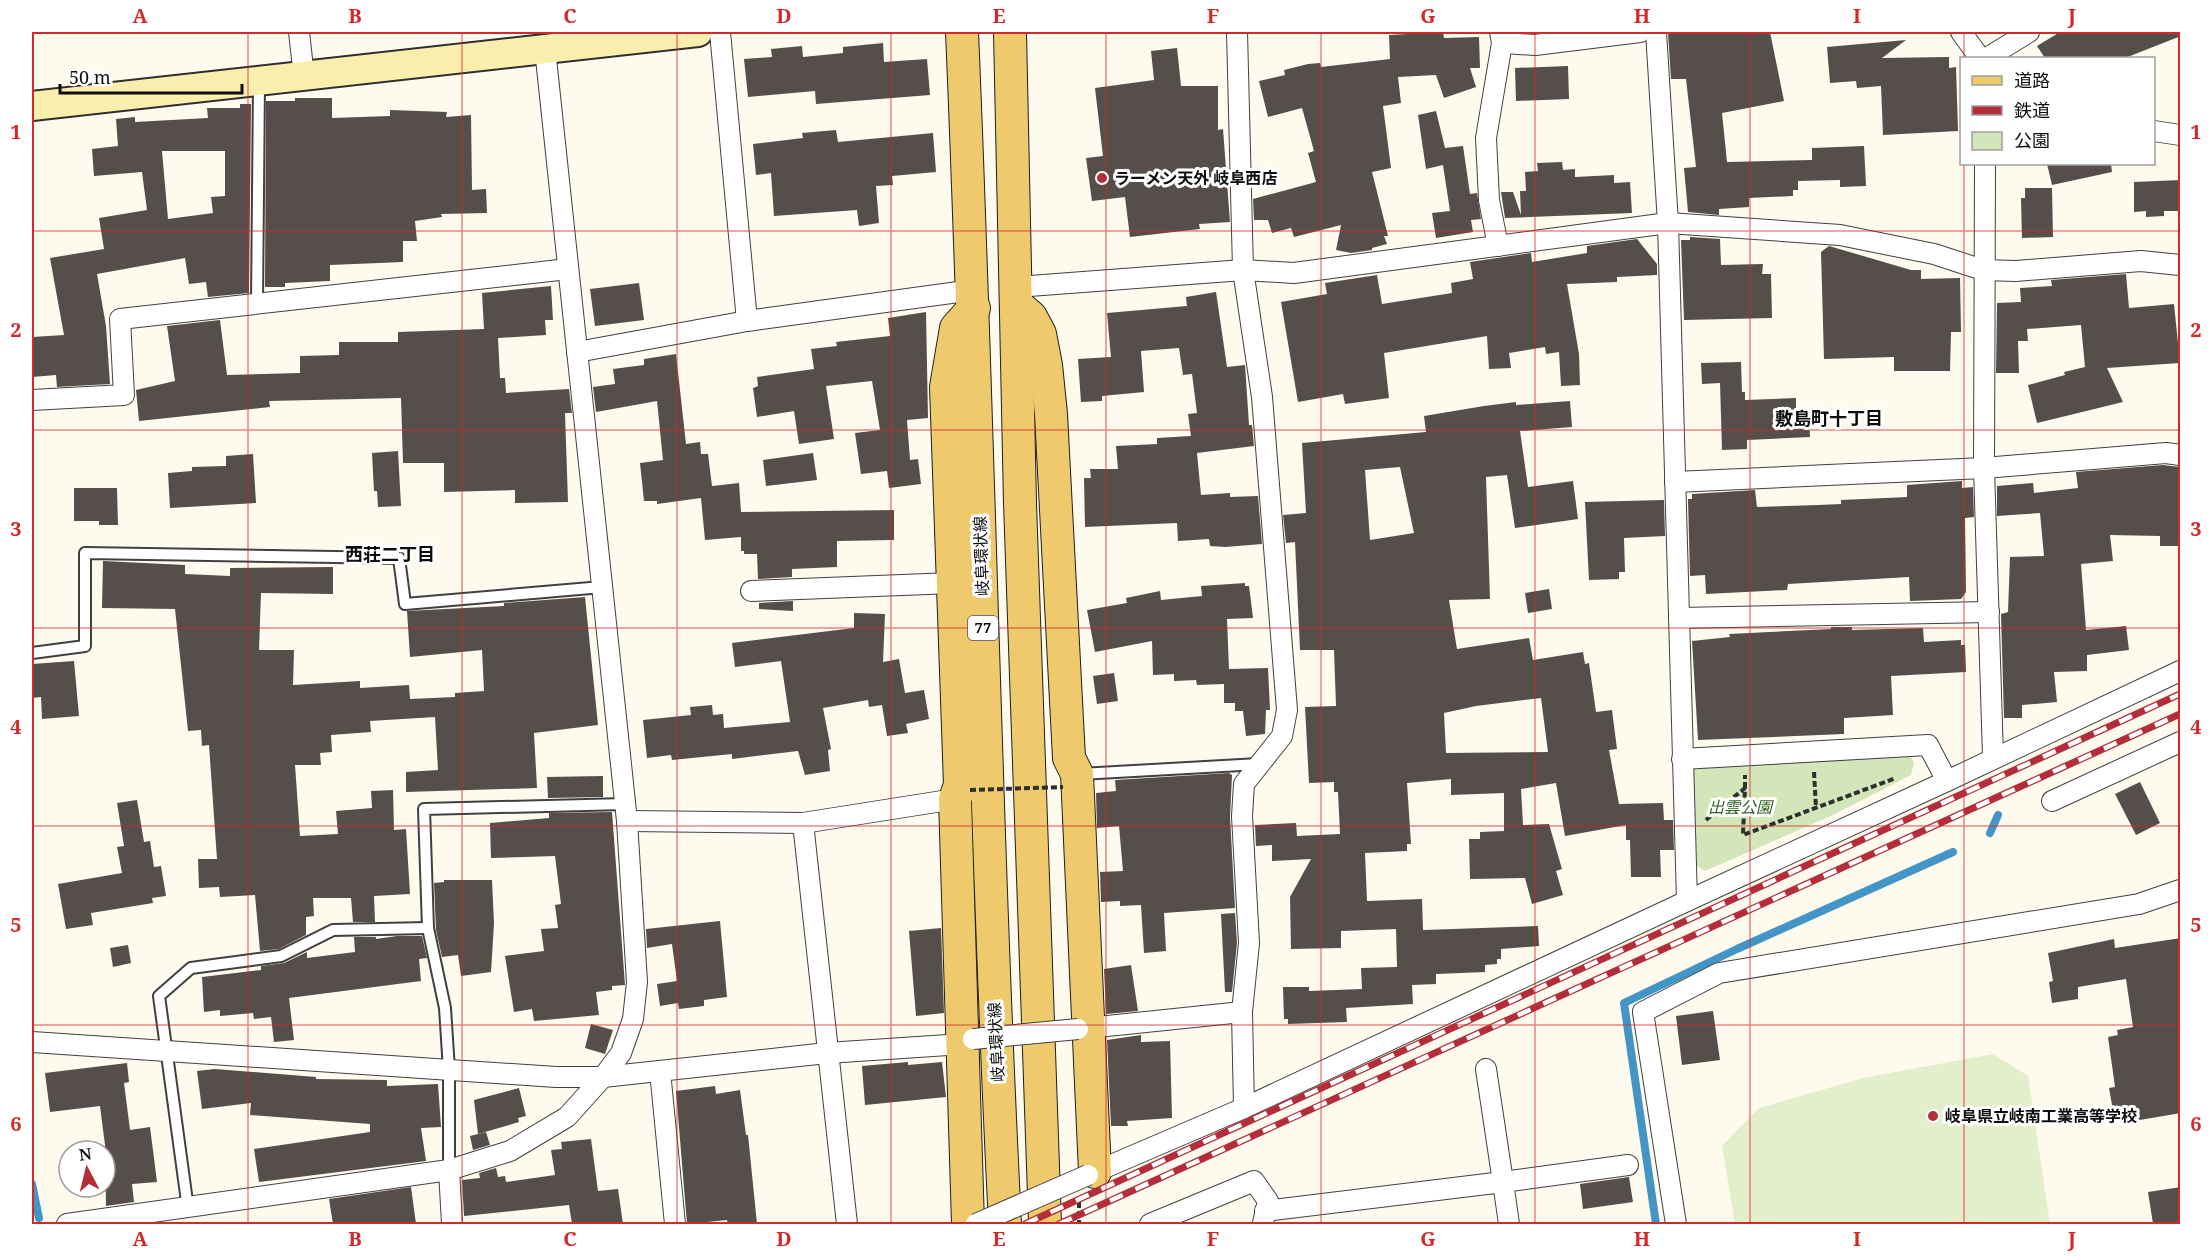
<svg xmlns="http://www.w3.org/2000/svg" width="2212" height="1256" viewBox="0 0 2212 1256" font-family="'Noto Serif','Noto Sans JP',serif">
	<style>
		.green { fill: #d2e6ba }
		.pitch { fill: #e3eecb }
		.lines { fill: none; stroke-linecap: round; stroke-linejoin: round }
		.stream { stroke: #4295c4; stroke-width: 8 }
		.building { fill: #554e4a; fill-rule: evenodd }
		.lane-casing { stroke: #404040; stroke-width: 14 }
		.street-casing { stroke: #404040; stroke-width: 22 }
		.secondary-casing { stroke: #2f2f2f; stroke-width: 32 }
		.primary-casing { stroke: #1e1e1e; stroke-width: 34 }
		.path { stroke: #2f2f2f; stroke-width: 4; stroke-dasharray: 6 3; stroke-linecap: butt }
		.lane { stroke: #fff; stroke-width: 10 }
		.street { stroke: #fff; stroke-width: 20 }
		.secondary { stroke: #f9eead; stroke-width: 28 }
		.primary { stroke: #efca6c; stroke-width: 32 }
		.rail-casing { stroke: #b32e3a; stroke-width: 7 }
		.rail { stroke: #fff; stroke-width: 4.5; stroke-dasharray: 14; stroke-linecap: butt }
		.street-bridge-casing { stroke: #404040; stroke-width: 22; stroke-linecap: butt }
		.path-bridge { stroke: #2f2f2f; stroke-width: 4; stroke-dasharray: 6 3; stroke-linecap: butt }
		.street-bridge { stroke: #fff; stroke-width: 20 }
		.grid { fill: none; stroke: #d62828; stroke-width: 1.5; stroke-opacity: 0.55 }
		.poi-dot { fill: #b32e3a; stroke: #fff; stroke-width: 2 }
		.labels { text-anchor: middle; stroke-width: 6; stroke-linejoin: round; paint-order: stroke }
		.shield { fill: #fff; stroke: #565656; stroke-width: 1.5 }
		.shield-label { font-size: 15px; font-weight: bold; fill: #0d0d0d }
		.poi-label { font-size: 16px; font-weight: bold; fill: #0d0d0d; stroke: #fff; text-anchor: start }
		.street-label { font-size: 16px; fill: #0d0d0d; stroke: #fff }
		.park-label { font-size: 16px; font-style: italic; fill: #316022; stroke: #fff }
		.neighbourhood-label { font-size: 18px; font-weight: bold; fill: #0d0d0d; stroke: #fff }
		.neatline { fill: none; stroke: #d62828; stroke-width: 2 }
		.grid-label { font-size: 20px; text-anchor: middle; font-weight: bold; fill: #d62828 }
	</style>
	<rect width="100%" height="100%" fill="#fefaee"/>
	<path class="green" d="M1908,753L1914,763L1911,775L1833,815L1705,871L1697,866L1693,770L1702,763Z"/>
	<path class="pitch" d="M1993,1054L2028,1076L2050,1224H1735L1722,1146L1759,1108L1863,1078Z"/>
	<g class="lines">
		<g class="stream">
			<path d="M1990,833L1998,815"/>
			<path d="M32,1184L39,1218"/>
			<path d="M1656,1224L1624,1003L1737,949L1953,852"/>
		</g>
	</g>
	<g class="building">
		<path d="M1443,32L1444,38L1479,37L1480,68H1470L1476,87L1444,98L1436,75L1398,77L1401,103L1383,106L1391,168L1372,172L1388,236H1384L1387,244L1372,248V250L1351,253L1336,250L1341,225L1294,237L1291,228L1272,233L1268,220H1254L1253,199L1316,182L1308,153L1314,151L1302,108L1268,117L1259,81L1285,75L1284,70L1308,64L1320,63L1321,67L1390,59L1389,35Z"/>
		<path d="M1680,32H1770L1784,101L1722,113L1727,162L1812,160V148L1864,146L1866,186L1840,187V180L1798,181V190H1793V196L1749,198V207L1719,209V215L1688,212L1684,168L1696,167L1686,79H1671L1668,33Z"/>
		<path d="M2060,32H2181V36L2125,58H2045L2037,46Z"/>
		<path d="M1906,40L1882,58L1949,57V68L1956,67L1958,131L1883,135L1881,86L1857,88L1856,81L1830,83L1827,47Z"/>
		<path d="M883,43L884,62L927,59L930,95L816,104L815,91L748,97L744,59L772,57L771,49L802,46L803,57L843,53V47Z"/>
		<path d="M1177,48L1181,86H1218V130L1223,129L1230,222L1199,224L1200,229L1130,237L1125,197L1092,201L1086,158L1103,156L1095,88L1154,80L1151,51Z"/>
		<path d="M1568,66L1569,99L1516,101L1515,68Z"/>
		<path d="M295,98H332V118L390,116V110L447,112L446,117L471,115L472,190L486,189L487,213L441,214L442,217L415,221L417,241H403V262L330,265V281L285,283V287H265L266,101H295Z"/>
		<path d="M240,104H251L249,293L208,297L206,282L189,284L185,258L97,274L106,326L110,384L57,387L56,375L32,377V337L64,335L50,258L104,249L99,218L147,210L142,172L94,176L92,149L118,146L116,119L135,117V122L208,118L207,108H240ZM162,151H225V196L211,197L213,213L168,219Z"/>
		<path d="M1436,111L1445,148L1463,146L1470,194L1477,193L1481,219L1471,220L1473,232L1436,238L1432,213L1450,211L1443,165L1426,169L1418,115Z"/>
		<path d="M836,130L838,142L933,133L936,172L892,176L893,185L876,186L879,223L859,226L857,210L774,216L771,173L756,175L753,144L803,138L802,133Z"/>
		<path d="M1562,162L1563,170L1575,169V177L1614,175V183L1630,182L1632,213L1505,218L1501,192H1513L1521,215L1520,191H1526L1525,172L1538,171L1537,163Z"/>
		<path d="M2047,164H2111L2112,172L2052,185Z"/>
		<path d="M2181,180V211H2164V216L2146,217V211L2134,212V182Z"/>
		<path d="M2025,188H2052L2053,237L2022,238L2021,198H2025Z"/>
		<path d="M1690,237L1720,239L1721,265L1763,264L1762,274H1771L1772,318L1684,320L1681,240H1690Z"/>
		<path d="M1637,239L1657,264V275L1617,277V282L1567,284L1579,354L1580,385L1561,386L1559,352L1546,354L1545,347L1509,353L1511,368L1489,369L1487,336L1384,353L1389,398L1345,404L1343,394L1298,402L1281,302L1327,294L1325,283L1377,275L1382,304L1452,293L1451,283L1473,279L1470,262L1531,253L1532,262L1587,253V246Z"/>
		<path d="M1829,246L1911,270H1921V279L1960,278L1961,332H1951L1950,371H1894V357L1824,359L1821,252Z"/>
		<path d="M2126,274L2129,308L2174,304L2180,363L2107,368L2123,402L2037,423L2028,385L2065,375L2064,372L2085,367L2081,325L2027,329L2028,341H2018L2019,373H1996L1997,303L2021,302L2020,288L2052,286L2051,280Z"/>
		<path d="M639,283L644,320L595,326L590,289Z"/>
		<path d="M551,286L553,320H545L546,335L498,338L500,378H505L506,393L569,389L572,413H565L568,502L515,503V490L444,492V463H403L401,398L269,401L270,407L139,421L136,390L175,381L167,326L220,320L227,375L300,373V356L339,355V342H398V332L484,329L482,293Z"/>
		<path d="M1216,292L1227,367L1245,365L1249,425H1252L1254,446L1197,453L1201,495L1230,493V497L1258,496L1262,544L1225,547L1210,546L1209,539L1178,541L1177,523L1085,527L1084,478H1091L1090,469H1118L1116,446L1157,444V438L1191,436L1188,414L1197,413L1192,374L1183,375L1179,348L1141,351L1144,392L1102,396V401L1081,402L1078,359L1111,357L1107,313L1187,306L1186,297Z"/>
		<path d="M926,312L928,418L907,420L910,460L918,459L921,484L889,488L887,471L861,474L855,433L880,430L872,381L826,386L834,439L799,444L794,411L757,417L753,388L758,386L757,377L814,369L811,349L837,346L836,342L890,336L888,318Z"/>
		<path d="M676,354L686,444L700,442L701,454H708L712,486L739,483L741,512L894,510V540L837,541V567L792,569V577L758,579L757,554H744V551H741V537L705,540L701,498L657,504V501H644L640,463L663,460L657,401L596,412L593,387L615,384L613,369L644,365V359Z"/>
		<path d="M1741,362L1742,392H1745V400L1796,398V411L1809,410L1810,437L1747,440V449L1722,450L1720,383L1702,384L1701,363Z"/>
		<path d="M1570,401L1572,427L1520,431L1528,487L1573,481L1578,519L1515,528L1507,475L1486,477L1490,599L1449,600L1457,649L1529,638L1533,660L1583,652L1585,664L1589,663L1596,712L1612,710L1617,749L1609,750L1619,804L1663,803L1664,820H1673L1674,850H1660L1661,877H1631L1630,840H1626V825L1565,836L1556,783L1521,789L1523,825L1549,824L1562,869L1556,871L1563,895L1532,904L1525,878L1470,879L1469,839H1480V832L1504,831V793L1451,795V779L1407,783L1411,844H1407V851L1365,853L1367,901L1422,899L1423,930L1538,926L1539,946L1501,949V959H1497V964L1485,965V972L1436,974V984L1412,985L1413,1004L1346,1008L1347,1022L1288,1024V1019H1284L1283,987H1309V991L1362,989L1361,968L1397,967L1396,929L1341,931V948L1291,949L1290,897L1311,859L1272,861V845L1256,846L1255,825L1296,823L1297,836L1340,834L1338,792H1334V782L1309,783L1305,707L1336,706L1334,650H1300L1295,542L1286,543L1283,515L1306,513L1302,443L1426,432L1424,416L1484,406L1516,402V405ZM1400,467L1414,533L1370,540L1365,470ZM1541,698L1548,752L1446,753L1444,713L1476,706Z"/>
		<path d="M398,451L401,506L378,507L377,491H374L372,453Z"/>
		<path d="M813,453L817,480L766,486L763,460Z"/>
		<path d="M253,454L256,503L170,508L168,473L192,471V467L226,466V456Z"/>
		<path d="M2163,465L2180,467L2181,546H2160V536L2110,535L2113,561L2081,564L2086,630L2126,626L2129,650L2087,655V671L2054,672L2057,702L2022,705V718H2004L2001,614L2008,612L2010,557L2044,556L2040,513L1997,516V486L2033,483L2034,493L2078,488L2076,472Z"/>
		<path d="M1962,481V488L1973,487L1974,517L1965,518L1966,592L1961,599L1910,601L1909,577L1788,584L1787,590L1706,594L1705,575L1690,576L1688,499H1692V494L1755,490L1757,507L1818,505L1841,504V500L1907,497V485Z"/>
		<path d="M74,488H117L118,525H99V521H74Z"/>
		<path d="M1664,500L1665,536L1624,538L1625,572H1619V579L1589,580L1585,502Z"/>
		<path d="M103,561L185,565V574L230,576V568L333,567V594L261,593L259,650H294L293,685L360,681V688L409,685L410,699L455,697V693L484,691L482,650L410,657L407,611L504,606V603L585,597L598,725L534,733L537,788L406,792V772L438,770L435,717L370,721L371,732L331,735L332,752L320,753L321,765H295L300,836L338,834L336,811L372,808L371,791L393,790L394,830L406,829L410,894L374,896L375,922H353L351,898H313L314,916L306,917V935L279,949L260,951L255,895L220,897L219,887L199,888L198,859H217L209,745L202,746L201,730L188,731L175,609L102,608Z"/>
		<path d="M1245,583V586H1249L1253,618L1227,619L1229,669L1268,668L1270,710H1266L1265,734L1246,736L1243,711H1235V703H1224V684L1197,685L1196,680L1174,681V674L1153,675L1152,641L1095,652L1087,610L1127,603L1126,598L1160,591L1161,600L1202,596L1201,586Z"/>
		<path d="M1549,589L1552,609L1528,613L1525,593Z"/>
		<path d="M793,601V611L759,609V603Z"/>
		<path d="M854,613L885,614L883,662L899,659L905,693L924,690L929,719L906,724L908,733L887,736L882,705L869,707L868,700L823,708L831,749L828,750L830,771L805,775L798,751L732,759V754L672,760L671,755L647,758L643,720L691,715L690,707L712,705L713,715L723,714L724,728L790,722L781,661L735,667L732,643L854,628Z"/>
		<path d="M1831,627H1852V630L1923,628L1924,642L1961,640V645H1965L1966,672L1891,676L1893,715L1844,718V734L1698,740L1692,641L1730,637L1729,634L1831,629Z"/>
		<path d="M74,661L79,716L42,719L41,697L32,698V664Z"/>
		<path d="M1114,673L1118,701L1097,704L1093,676Z"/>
		<path d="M1229,773L1232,775L1230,817L1235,908L1164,913L1166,951L1144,953L1141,905L1120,906V901L1101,902L1100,872L1123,871L1119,826L1097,828L1096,793L1116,791L1115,780Z"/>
		<path d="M603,776V797L548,798L547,777Z"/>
		<path d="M2140,782L2160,823L2136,835L2115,794Z"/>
		<path d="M137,800L144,842L150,841L154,867L161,866L166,896L152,898L153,903L91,913L93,925L66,929L58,884L122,873L117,847L124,846L117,803Z"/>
		<path d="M612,812L625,985L612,986V990L596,992L599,1015L534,1021L532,1009L514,1012L505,956L544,951L541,929L558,928L555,905L561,904L555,856L491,858L490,823L549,818V813Z"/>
		<path d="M444,880H492L494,923L491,972L461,976L458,955L442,957L436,930L434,883L444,882Z"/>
		<path d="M1235,913L1237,943L1232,992H1225L1221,914Z"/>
		<path d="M720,921L727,997L704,1000V1006L679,1009L678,1003L660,1006L657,984L677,981L672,944L647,948L646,929Z"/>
		<path d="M941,928L944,1013L916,1016L909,931Z"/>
		<path d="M397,936H422L427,958L419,959L421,981L289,998L294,1040L274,1042L271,1017L254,1019L253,1013L220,1016V1010L204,1012L202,977L261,970V966L284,963L307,952V958L355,952L354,937H376V939Z"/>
		<path d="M2181,938V1113L2122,1123L2120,1114L2114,1116L2109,1088L2115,1087L2108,1037L2118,1035L2117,1030L2133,1027L2126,979L2078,987V999L2052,1003L2049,982L2053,981L2048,953L2114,939L2115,948Z"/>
		<path d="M128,945L131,963L113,967L110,948Z"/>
		<path d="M1131,965L1138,1011L1106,1014L1104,969Z"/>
		<path d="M1713,1011L1720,1060L1682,1065L1676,1016Z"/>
		<path d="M591,1024L613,1030L605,1054L585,1048Z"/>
		<path d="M1141,1035V1042L1170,1041L1172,1118L1127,1121L1128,1126H1111L1107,1040Z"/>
		<path d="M908,1062V1065L942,1062L946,1097L865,1105L862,1066Z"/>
		<path d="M127,1063L129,1082L124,1083L130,1130L150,1127L157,1182L132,1184L134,1202L106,1206L105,1145L100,1106L50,1112L45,1073Z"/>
		<path d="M215,1069L316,1077V1079L387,1080V1086L438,1084L441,1127L421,1128L426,1161L259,1182L254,1149L370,1132V1124L250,1115L251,1103L202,1109L197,1071Z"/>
		<path d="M715,1086L716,1094L740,1090L746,1135H748L757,1224H728L727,1220L687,1224L676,1091Z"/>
		<path d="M519,1088L526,1116L518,1118L519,1122L478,1134L474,1100Z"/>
		<path d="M486,1132L490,1145L473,1150L470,1136Z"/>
		<path d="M591,1139L598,1191L618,1189L623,1224H572L569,1205L464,1216L462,1180L480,1178L479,1173L496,1168L498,1177L505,1176L506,1182L555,1175L551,1150L562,1149L561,1142Z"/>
		<path d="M1629,1177L1633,1202L1583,1209L1580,1184Z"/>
		<path d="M411,1187L416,1224H333L329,1199Z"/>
		<path d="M2181,1187V1224H2153L2148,1192Z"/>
	</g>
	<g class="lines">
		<g class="lane-casing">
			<g id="lane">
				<path d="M257,303L259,82"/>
				<path d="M32,653L85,646V553L399,558L405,604L602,587"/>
				<path d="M1080,774L1259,764"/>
				<path d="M449,1170V1070L445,1008L428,928L424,809L625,804"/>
				<path d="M188,1209L159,996L191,968L281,956L333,930L428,928"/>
			</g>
		</g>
		<g class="street-casing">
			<g id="street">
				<path d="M299,32L304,77"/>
				<path d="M720,32L747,321"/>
				<path d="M1237,32L1243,270L1262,397L1287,710L1282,736L1244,784L1242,816L1249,943L1242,1012L1244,1108"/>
				<path d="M1656,32L1668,223L1687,901L1947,781"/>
				<path d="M1961,32L1980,58"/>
				<path d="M1502,43L1535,45L1640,32"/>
				<path d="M1987,58L2029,32"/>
				<path d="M2154,131L2180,135"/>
				<path d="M1985,164L1984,468L1993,757"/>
				<path d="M1498,246L1489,200L1486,138L1502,43L1500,32"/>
				<path d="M1016,287L1243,270L1294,273L1668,223L1840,235L1934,254L1983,270L2016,271L2141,261L2180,265"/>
				<path d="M577,352L747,321L973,290"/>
				<path d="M32,400L124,395L120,319L568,269"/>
				<path d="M1675,482L1984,468L2166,453L2180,455"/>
				<path d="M751,591L953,583"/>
				<path d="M1679,618L1989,612"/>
				<path d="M1682,759L1928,745L1947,781L2180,671"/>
				<path d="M2052,801L2180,742"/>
				<path d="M627,821L803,823L955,799"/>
				<path d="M803,823L847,1224"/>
				<path d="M1078,1029L1242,1012"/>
				<path d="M32,1042L556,1077H603L827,1053L963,1044L970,1040"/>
				<path d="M1486,1069L1503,1182L1628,1165"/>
				<path d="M660,1071L675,1224"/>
				<path d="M449,1170L452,1224"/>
				<path d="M1088,1175L1244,1108L1687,901"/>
				<path d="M1265,1211L1503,1182L1509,1224"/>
				<path d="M67,1224L449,1170L510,1151L567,1117L603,1077L621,1053L633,1019L637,982L627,821L545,49"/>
				<path d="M1150,1224L1254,1181L1268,1201L1263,1223"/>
				<path d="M1676,1224L1643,1012L1719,973L2139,904L2180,890"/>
			</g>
		</g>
		<g class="secondary-casing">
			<path id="secondary" d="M32,106L698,32"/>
		</g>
		<g class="primary-casing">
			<g id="primary">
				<path d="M962,32C979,429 985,827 1005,1224"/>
				<path d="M1010,32L1020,503L1045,1224"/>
				<path d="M1018,306L1031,317L1040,334L1046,365L1051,414L1069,758L1077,774L1095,1172"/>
				<path d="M968,1224L955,799L960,785L946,387L956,328L974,308"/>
			</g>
		</g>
		<g class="path">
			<path d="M1814,772L1816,808"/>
			<path d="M1745,788V775"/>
			<path d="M1706,820L1745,788L1743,835L1896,778"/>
			<path d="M1079,1202V1224"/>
		</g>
		<use href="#lane" class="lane"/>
		<use href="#street" class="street"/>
		<use href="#secondary" class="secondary"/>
		<use href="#primary" class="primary"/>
		<g class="rail-casing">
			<g id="rail">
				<path d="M1025,1224L2180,694"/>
				<path d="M1059,1224L2180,714"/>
			</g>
		</g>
		<use href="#rail" class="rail"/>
		<g class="street-bridge-casing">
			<g id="street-bridge">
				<path d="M973,1039L1078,1029"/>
				<path d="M976,1224L1088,1175"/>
			</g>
		</g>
		<path class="path-bridge" d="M970,790L1063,787"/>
		<use href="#street-bridge" class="street-bridge"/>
	</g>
	<path class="grid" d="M248,32V1224M462,32V1224M677,32V1224M891,32V1224M1106,32V1224M1321,32V1224M1535,32V1224M1750,32V1224M1964,32V58M1964,164V1224M32,231H2180M32,430H2180M32,628H2180M32,826H2180M32,1025H2180"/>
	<g class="poi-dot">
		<circle cx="1102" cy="178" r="6"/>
		<circle cx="1933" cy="1116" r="6"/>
	</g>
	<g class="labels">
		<rect class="shield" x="968" y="616" width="30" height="24" rx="4.5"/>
		<g class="shield-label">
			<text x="983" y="633">77</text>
		</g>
		<g class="poi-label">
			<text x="1114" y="184">ラーメン天外 岐阜西店</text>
			<text x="1945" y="1122">岐阜県立岐南工業高等学校</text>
		</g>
		<g class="street-label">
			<text transform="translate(981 556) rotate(-92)" y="6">岐阜環状線</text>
			<text transform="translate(996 1042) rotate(-93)" y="6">岐阜環状線</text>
		</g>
		<g class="park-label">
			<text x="1740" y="813">出雲公園</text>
		</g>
		<g class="neighbourhood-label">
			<text x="1829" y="425">敷島町十丁目</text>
			<text x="390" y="561">西荘二丁目</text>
		</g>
	</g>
	<rect width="2212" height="1256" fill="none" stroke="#ffffff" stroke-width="66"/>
	<rect x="1960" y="57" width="195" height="108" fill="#ffffff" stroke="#9e9e9e" stroke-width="1.5"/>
	<rect x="1972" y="76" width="30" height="9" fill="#efca6c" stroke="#9e9e9e" stroke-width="1.5"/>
	<text x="2014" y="87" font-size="18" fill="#0d0d0d">道路</text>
	<rect x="1972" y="106" width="30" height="9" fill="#b32e3a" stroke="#9e9e9e" stroke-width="1.5"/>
	<text x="2014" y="117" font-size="18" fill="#0d0d0d">鉄道</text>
	<rect x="1972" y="132" width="30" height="18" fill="#d2e6ba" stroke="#9e9e9e" stroke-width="1.5"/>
	<text x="2014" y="147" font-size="18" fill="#0d0d0d">公園</text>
	<g transform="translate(87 1169) rotate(353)"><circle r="28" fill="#ffffff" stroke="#9e9e9e" stroke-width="1.5"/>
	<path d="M0-4.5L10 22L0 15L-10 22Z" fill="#b32e3a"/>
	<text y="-9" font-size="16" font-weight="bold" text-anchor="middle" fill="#0d0d0d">N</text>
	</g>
	<path d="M60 84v9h182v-9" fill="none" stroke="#0d0d0d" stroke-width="3"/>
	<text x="69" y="84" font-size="18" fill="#0d0d0d" stroke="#ffffff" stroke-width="4.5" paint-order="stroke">50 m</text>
	<rect x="33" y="33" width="2146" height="1190" class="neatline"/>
	<g class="grid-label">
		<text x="140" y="23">A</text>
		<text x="355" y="23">B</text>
		<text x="570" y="23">C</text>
		<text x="784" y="23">D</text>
		<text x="999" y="23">E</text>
		<text x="1213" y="23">F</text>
		<text x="1428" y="23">G</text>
		<text x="1642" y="23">H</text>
		<text x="1857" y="23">I</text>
		<text x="2072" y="23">J</text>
		<text x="16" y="139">1</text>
		<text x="2196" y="139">1</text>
		<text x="16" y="337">2</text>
		<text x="2196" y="337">2</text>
		<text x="16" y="536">3</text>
		<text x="2196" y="536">3</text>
		<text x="16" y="734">4</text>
		<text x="2196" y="734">4</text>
		<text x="16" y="932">5</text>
		<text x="2196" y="932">5</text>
		<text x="16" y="1131">6</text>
		<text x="2196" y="1131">6</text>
		<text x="140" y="1246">A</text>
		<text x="355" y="1246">B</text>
		<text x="570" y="1246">C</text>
		<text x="784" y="1246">D</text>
		<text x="999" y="1246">E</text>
		<text x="1213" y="1246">F</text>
		<text x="1428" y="1246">G</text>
		<text x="1642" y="1246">H</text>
		<text x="1857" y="1246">I</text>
		<text x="2072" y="1246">J</text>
	</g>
</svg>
